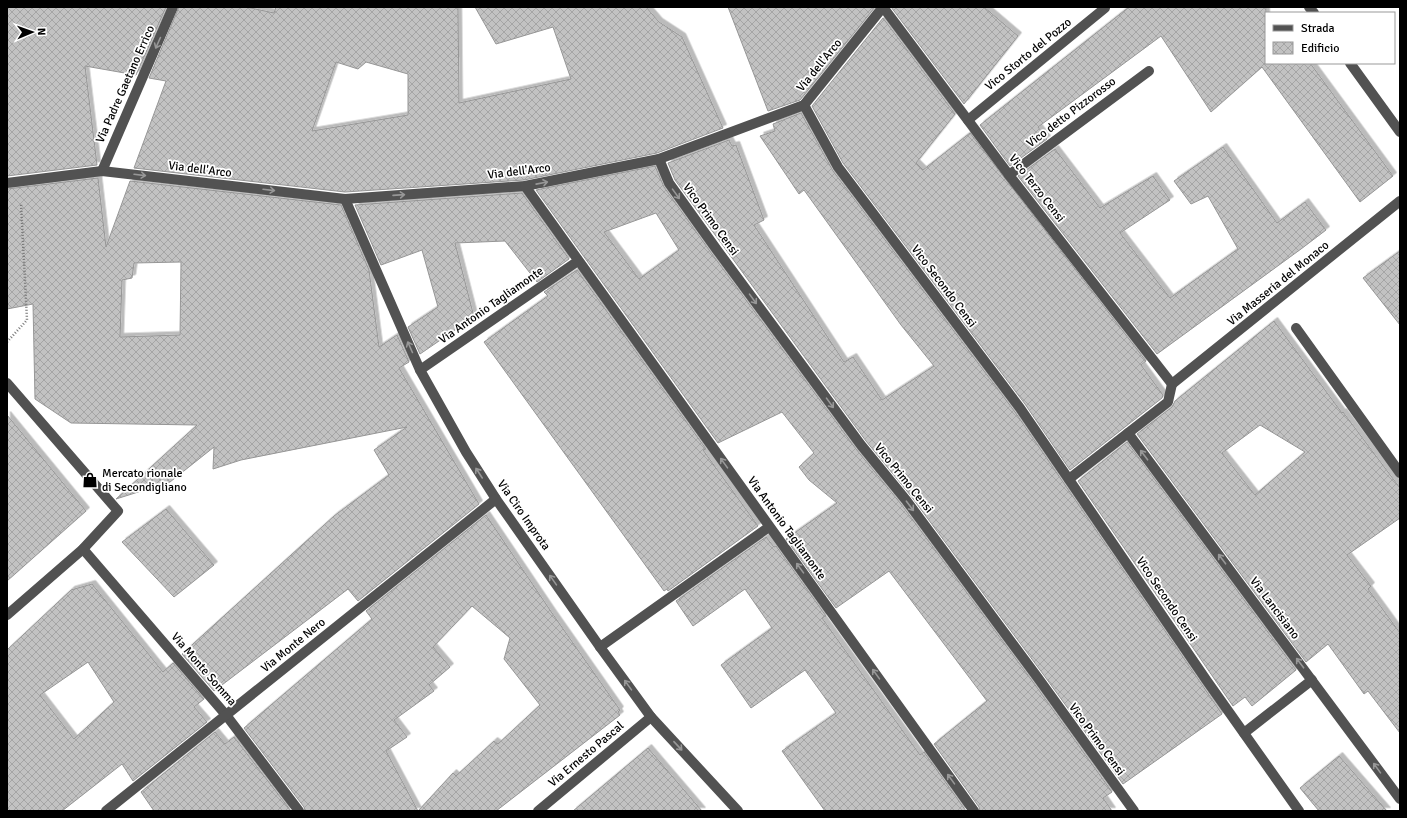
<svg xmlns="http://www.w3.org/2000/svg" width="1407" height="818" viewBox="0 0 1407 818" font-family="Signika,sans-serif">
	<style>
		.building { fill: url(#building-cross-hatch); stroke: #969696; fill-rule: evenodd; filter: url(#shadow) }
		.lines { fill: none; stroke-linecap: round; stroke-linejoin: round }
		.path { stroke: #747474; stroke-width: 2.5; stroke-dasharray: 1 2; stroke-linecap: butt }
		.minor { stroke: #525252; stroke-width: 10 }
		.oneway { stroke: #979797 }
		.labels { text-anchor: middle; stroke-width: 3.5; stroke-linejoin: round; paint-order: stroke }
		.street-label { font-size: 12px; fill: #000; stroke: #fff }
		.poi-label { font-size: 12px; fill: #000; stroke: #fff; text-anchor: start }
	</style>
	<defs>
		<pattern id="building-cross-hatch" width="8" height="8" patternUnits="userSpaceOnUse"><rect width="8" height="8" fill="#c2c2c2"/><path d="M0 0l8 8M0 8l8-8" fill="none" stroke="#a5a5a5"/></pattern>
		<filter id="shadow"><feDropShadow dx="3.5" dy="-3.5" stdDeviation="0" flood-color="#0004"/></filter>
	</defs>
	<rect width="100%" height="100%" fill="#fff"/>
	<g class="building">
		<path d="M7,7H166L136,75L85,66L97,165L7,176Z"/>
		<path d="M179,7H246L274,13L276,7H458L459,103L571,79L553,27L496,44L475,7H646L659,22L682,37L723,128L657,153L524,180L345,192L134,168L166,81L149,78ZM336,62L358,69L366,62L408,74V115L312,131Z"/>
		<path d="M728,7H875L800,100L768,111Z"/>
		<path d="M891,7H984L1018,36L964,104Z"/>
		<path d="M1129,7H1266V63H1310L1393,176L1360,202L1262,67L1211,112L1161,36L1038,127L1047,139L1010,166L980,125Z"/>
		<path d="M883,18L955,114L916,163L923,170L970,133L1146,361L1141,365L1163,395L1162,398L1070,470L1025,404L843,163L812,106Z"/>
		<path d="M801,113L833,171L1015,412L1222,714L1123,784L1043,674L911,496L866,441L675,180L668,163L729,140L732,146L736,145L764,220L754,225L844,362L853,357L882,400L934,366L901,325L804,190L799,194L760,136L775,131L773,124Z"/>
		<path d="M1223,147L1277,223L1305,202L1326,230L1301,249L1157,354L1018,176L1055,149L1100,208L1153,176L1170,200L1120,233L1170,298L1238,249L1208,196L1191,204L1174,181Z"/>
		<path d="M655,166L664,187L712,254L856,449L901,504L1033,682L1112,792L1103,798L1112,811H980L979,807L934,744L987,701L889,571L836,608L786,539L837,503L809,480L799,467L814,453L782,412L718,443L536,190ZM656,213L679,250L639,279L604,232Z"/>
		<path d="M98,178L106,247L130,181L341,205L369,270L379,347L397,335L409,362L399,368L479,504L358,601L348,589L214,691L182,654L334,516L389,475L374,450L407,427L241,460L213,469L214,447L170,482L116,499L197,425L71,423L35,399L33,304L7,309V189ZM181,262L180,335L120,337L122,280L132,278L134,263Z"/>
		<path d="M522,193L569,259L537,282L505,241L455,243L474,317L420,354L408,327L438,307L422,250L381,265L355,205Z"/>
		<path d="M1400,251V325L1363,278Z"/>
		<path d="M577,270L706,449L703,450L758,526L668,591L667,589L664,591L484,342L548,296L544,292Z"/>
		<path d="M1274,321L1342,413L1343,412L1400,488V518L1347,555L1371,586L1368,589L1400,633V733L1368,691L1364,694L1328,644L1306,662L1137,434L1172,407L1175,401ZM1260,425L1305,452L1255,495L1222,453Z"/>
		<path d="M7,415L86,511L7,581Z"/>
		<path d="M1127,442L1296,670L1252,706L1245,697L1233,706L1078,481Z"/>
		<path d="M166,509L214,565L174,597L122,542Z"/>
		<path d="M486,515L552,613L620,710L618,712L620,715L496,811H418L453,773L456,776L494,741L498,744L540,705L504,659L510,638L472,606L433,647L450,667L429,685L434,691L394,720L407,737L386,751L418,811H305L304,807L244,728L372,619L366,611Z"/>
		<path d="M766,537L774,547L776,546L826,616L822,618L920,755L924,752L966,811H825L782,751L836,713L805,670L751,708L721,665L772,628L745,589L693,626L676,601Z"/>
		<path d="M92,584L163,672L173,663L204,699L194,707L207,722L133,781L122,764L62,811H7V650L71,590ZM88,662L114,702L74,739L40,695Z"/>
		<path d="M215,732L225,744L234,737L291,811H154L141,792Z"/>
		<path d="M648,748L702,811H573Z"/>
		<path d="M1339,756L1387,811H1319L1300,788Z"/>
	</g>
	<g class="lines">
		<path class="path" d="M7,342L27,320L21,203"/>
		<g class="minor">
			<path d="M883,7L1009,175L1172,384"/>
			<path d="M1309,7L1314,13"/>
			<path d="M1350,63L1400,132"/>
			<path d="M804,105L838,167L1020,408L1207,681L1299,811"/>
			<path d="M968,120L1105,8"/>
			<path d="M659,159L669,183L717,250L861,445L906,500L1038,678L1134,811"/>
			<path d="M102,171L173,7"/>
			<path d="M1009,175L1149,71"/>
			<path d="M7,183L102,171L345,199L525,186L659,159L804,105L883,7"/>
			<path d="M525,186L974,811"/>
			<path d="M345,199L420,370L466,452L496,499L600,647L651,717L738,811"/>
			<path d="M1296,328L1400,473"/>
			<path d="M420,370L578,261"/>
			<path d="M7,383L118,511L83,549L7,615"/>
			<path d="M1172,384L1400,201"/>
			<path d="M1128,433L1400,799"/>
			<path d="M1069,479L1168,402L1172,384"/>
			<path d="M83,549L226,715L299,811"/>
			<path d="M600,647L769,527"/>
			<path d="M1244,733L1312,680"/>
			<path d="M106,811L496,499"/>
			<path d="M538,811L651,717"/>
		</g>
	</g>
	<defs><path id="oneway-shaft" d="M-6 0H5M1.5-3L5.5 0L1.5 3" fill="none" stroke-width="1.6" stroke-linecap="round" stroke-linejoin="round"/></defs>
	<g class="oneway">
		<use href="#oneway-shaft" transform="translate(158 43) rotate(114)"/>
		<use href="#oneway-shaft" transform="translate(140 175) rotate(7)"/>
		<use href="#oneway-shaft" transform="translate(542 183) rotate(-11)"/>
		<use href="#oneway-shaft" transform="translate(269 190) rotate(7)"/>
		<use href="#oneway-shaft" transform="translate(676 194) rotate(54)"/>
		<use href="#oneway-shaft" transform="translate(399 195) rotate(-4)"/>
		<use href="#oneway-shaft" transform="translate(753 299) rotate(54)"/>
		<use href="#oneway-shaft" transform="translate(410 347) rotate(-114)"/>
		<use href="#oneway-shaft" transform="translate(830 403) rotate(54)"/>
		<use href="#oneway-shaft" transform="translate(1144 455) rotate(-127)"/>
		<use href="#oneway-shaft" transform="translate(724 463) rotate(-126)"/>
		<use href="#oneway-shaft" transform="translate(479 473) rotate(-123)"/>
		<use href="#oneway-shaft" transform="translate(910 506) rotate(53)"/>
		<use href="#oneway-shaft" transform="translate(1222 559) rotate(-127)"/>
		<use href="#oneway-shaft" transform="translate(800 568) rotate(-126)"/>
		<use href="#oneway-shaft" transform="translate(553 580) rotate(-125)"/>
		<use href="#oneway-shaft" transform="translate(1300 663) rotate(-127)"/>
		<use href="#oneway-shaft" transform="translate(876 674) rotate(-126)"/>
		<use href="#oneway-shaft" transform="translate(628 685) rotate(-126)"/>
		<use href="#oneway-shaft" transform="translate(678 746) rotate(47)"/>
		<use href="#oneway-shaft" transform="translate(1377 768) rotate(-126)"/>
		<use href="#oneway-shaft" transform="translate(951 779) rotate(-126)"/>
	</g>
	<defs>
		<g id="shop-bare" transform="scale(1.2)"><path d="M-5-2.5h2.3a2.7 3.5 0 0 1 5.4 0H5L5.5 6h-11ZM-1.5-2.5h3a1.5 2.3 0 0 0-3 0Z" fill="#000" stroke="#fff" stroke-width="2.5" paint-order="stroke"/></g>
	</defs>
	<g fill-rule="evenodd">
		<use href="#shop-bare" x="90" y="480"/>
	</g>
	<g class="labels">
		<g class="street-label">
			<text transform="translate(1028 54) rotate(-39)" y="4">Vico Storto del Pozzo</text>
			<text transform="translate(819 65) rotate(-51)" y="4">Via dell'Arco</text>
			<text transform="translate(125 84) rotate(-66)" y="4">Via Padre Gaetano Errico</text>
			<text transform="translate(1071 112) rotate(-37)" y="4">Vico detto Pizzorosso</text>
			<text transform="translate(200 169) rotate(7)" y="4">Via dell'Arco</text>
			<text transform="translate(519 171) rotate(-7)" y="4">Via dell'Arco</text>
			<text transform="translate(1037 188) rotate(52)" y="4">Vico Terzo Censi</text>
			<text transform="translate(711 219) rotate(54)" y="4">Vico Primo Censi</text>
			<text transform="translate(1278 283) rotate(-39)" y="4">Via Masseria del Monaco</text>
			<text transform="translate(944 286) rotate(53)" y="4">Vico Secondo Censi</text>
			<text transform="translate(491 305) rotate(-35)" y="4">Via Antonio Tagliamonte</text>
			<text transform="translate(904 478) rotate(51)" y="4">Vico Primo Censi</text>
			<text transform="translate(524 515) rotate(55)" y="4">Via Ciro Improta</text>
			<text transform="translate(787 528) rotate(54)" y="4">Via Antonio Tagliamonte</text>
			<text transform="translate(1167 599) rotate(56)" y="4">Vico Secondo Censi</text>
			<text transform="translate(1275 608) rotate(53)" y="4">Via Lancisiano</text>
			<text transform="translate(293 645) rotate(-39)" y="4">Via Monte Nero</text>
			<text transform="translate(204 669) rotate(49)" y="4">Via Monte Somma</text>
			<text transform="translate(1097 739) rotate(54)" y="4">Vico Primo Censi</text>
			<text transform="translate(586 754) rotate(-40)" y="4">Via Ernesto Pascal</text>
		</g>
		<g class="poi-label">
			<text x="102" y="477">Mercato rionale<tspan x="102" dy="14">di Secondigliano</tspan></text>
		</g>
	</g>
	<rect width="1407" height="818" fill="none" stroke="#000000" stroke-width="16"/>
	<rect x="1265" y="12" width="130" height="52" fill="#ffffff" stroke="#999999"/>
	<rect x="1273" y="25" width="20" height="6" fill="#525252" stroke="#999999"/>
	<text x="1301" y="32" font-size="12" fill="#000000">Strada</text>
	<rect x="1273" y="42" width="20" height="12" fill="url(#building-cross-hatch)" stroke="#999999"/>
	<text x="1301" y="52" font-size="12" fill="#000000">Edificio</text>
	<g transform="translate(32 32) rotate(88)" stroke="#ffffff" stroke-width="3" paint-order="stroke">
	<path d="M0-3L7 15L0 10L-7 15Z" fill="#000000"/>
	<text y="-6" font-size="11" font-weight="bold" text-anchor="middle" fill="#000000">N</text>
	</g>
</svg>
